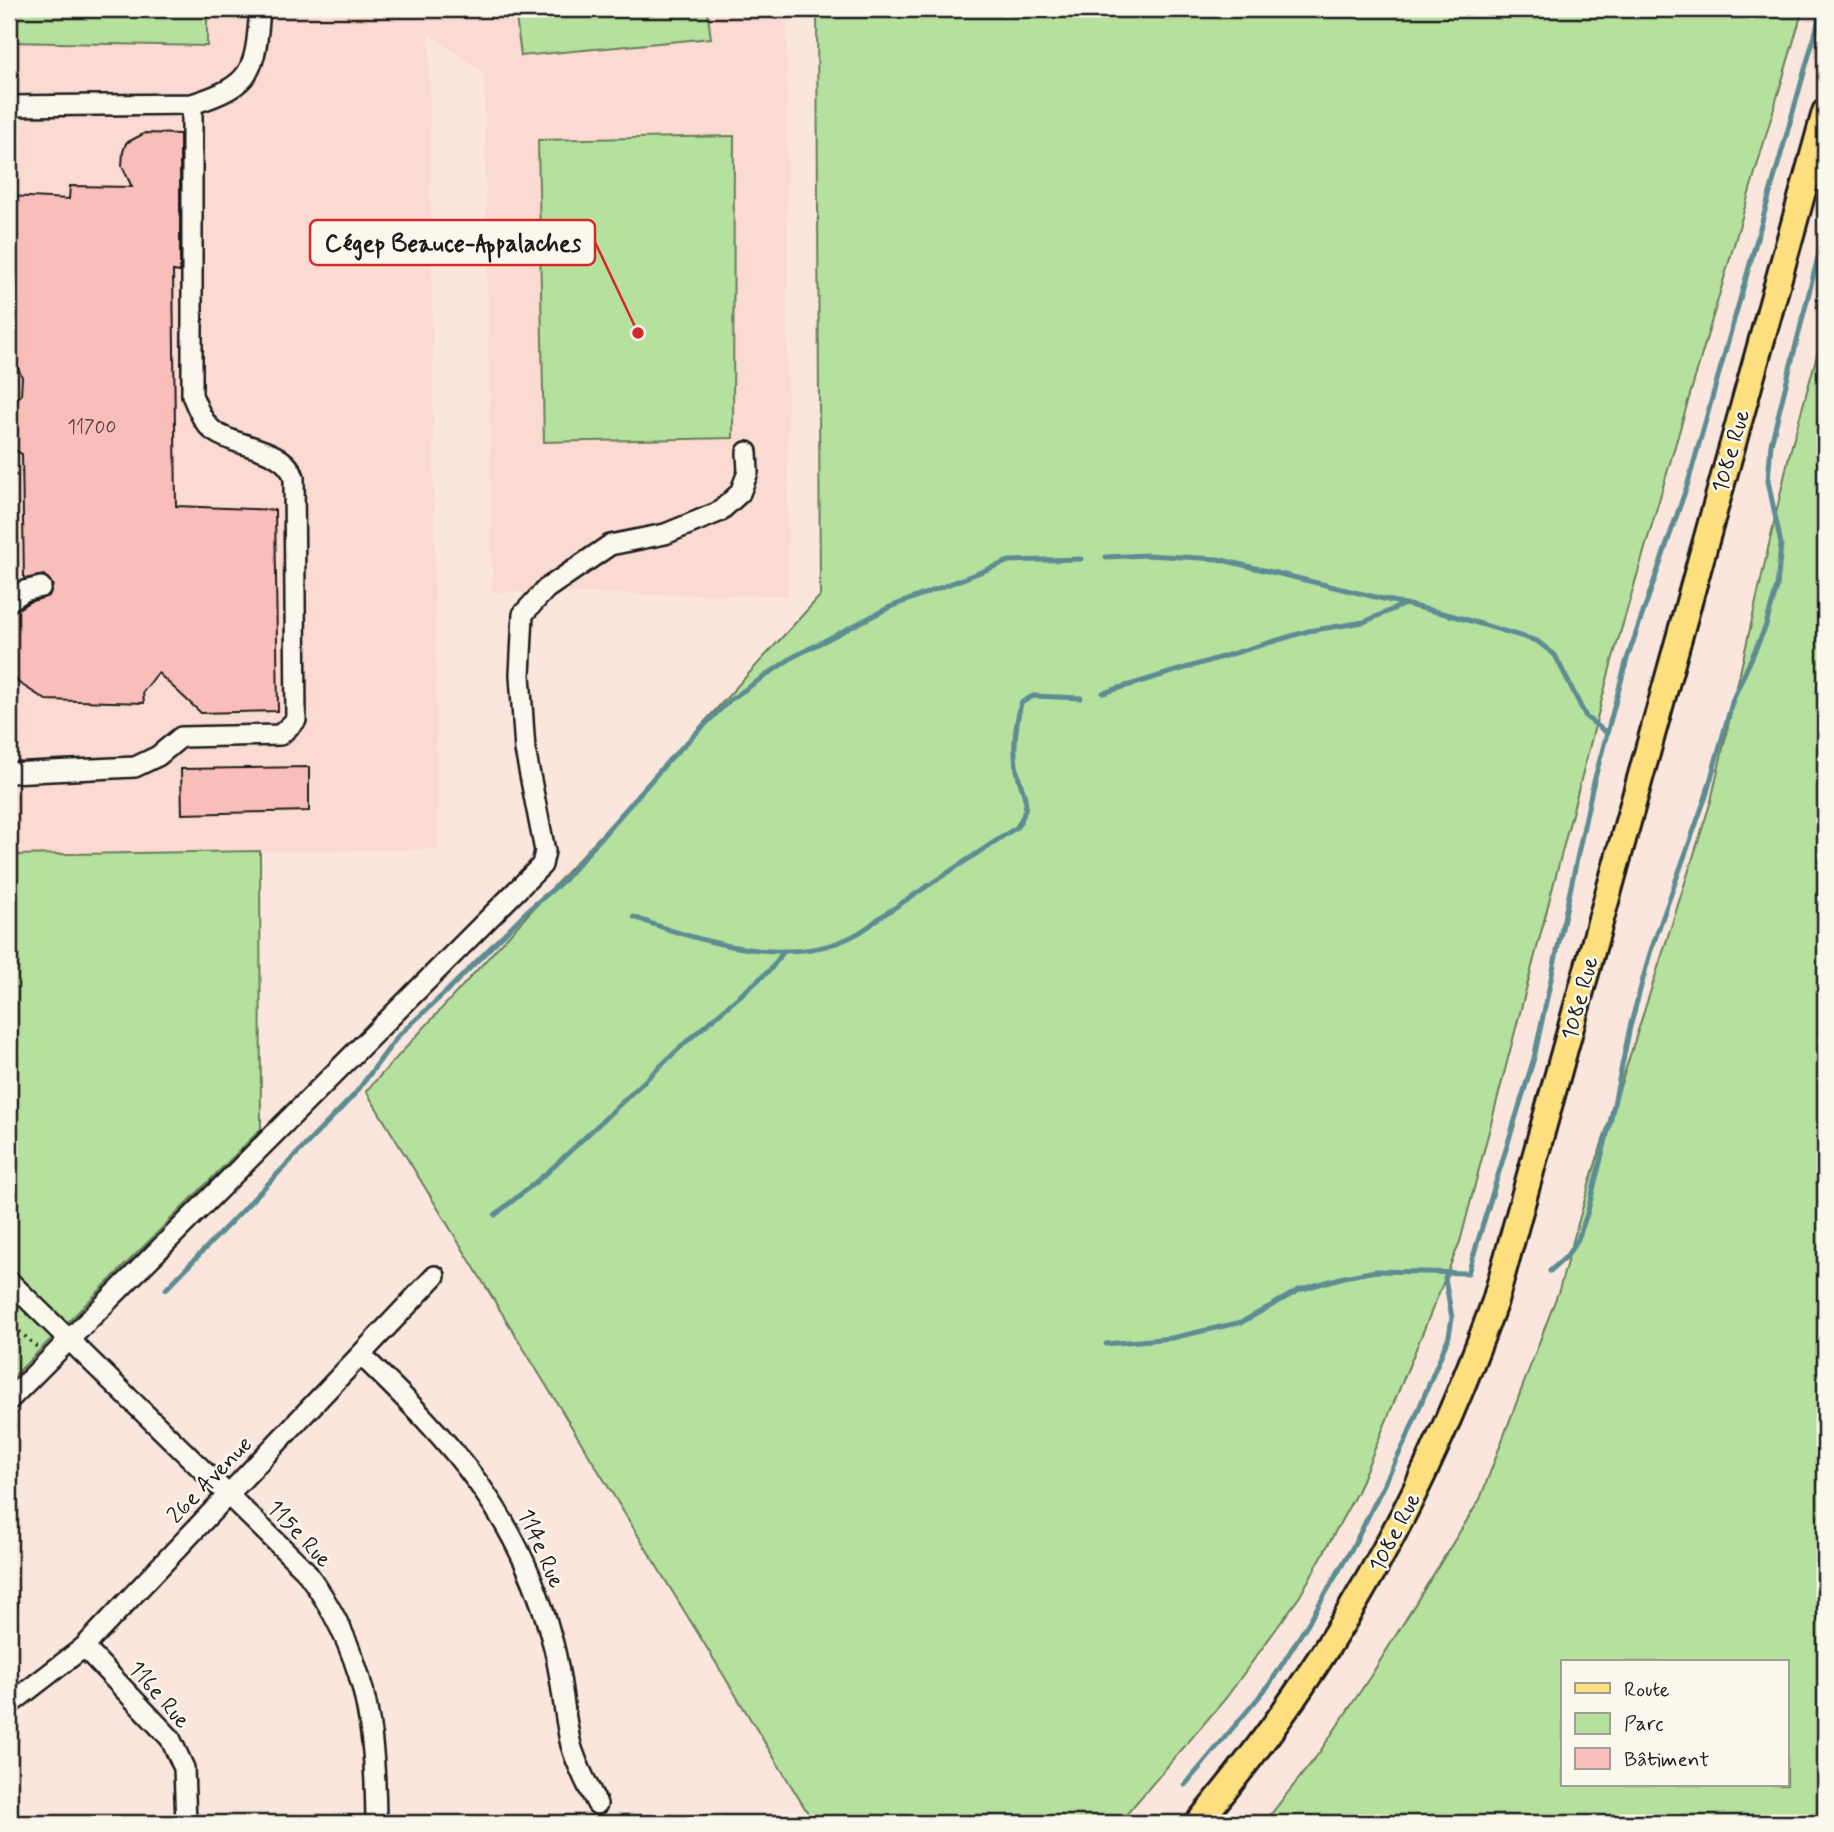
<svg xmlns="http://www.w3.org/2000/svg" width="1834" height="1832" viewBox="0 0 1834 1832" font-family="Mynerve,sans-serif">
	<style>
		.built { fill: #fbdad2 }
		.green { fill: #b5e09d; stroke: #687e5c; stroke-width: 2; fill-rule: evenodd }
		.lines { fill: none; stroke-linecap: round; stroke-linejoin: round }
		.stream { stroke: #5d8d93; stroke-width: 5 }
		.building { fill: #fabeba; stroke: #1c1c1c; stroke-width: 2 }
		.minor-casing { stroke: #1c1c1c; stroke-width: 24 }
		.major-casing { stroke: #1c1c1c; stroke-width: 30 }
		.path { stroke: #1c1c1c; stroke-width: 3.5; stroke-dasharray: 2 5; stroke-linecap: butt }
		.minor { stroke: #fbf7ec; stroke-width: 19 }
		.major { stroke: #fddf80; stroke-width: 24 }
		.labels { text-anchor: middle; stroke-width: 5; stroke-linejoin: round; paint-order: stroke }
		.number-label { font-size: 19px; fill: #544444 }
		.street-label { font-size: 23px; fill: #1c1c1c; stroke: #fbf7ec }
		.leader { fill: none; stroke: #d62828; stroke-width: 2.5 }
		.callout-dot { fill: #d62828; stroke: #fbf7ec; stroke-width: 2.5 }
		.callout { fill: #fbf7ec; stroke: #d62828; stroke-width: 2.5 }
		.callout-label { font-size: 24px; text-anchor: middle; font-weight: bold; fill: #1c1c1c }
	</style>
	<rect width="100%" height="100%" fill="#fbe6dd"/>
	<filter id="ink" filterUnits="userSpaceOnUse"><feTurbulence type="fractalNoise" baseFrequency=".0143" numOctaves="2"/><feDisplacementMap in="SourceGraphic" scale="14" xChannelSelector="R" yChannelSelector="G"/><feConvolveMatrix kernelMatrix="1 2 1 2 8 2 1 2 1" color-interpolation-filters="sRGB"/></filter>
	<g filter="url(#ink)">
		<path class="built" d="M9,9H787L788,596L492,592L484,73L429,34L438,849L9,855Z"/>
		<g class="green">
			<path d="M9,9H207V46L9,42Z"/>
			<path d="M515,9H707L711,38L521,56Z"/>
			<path d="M817,9H1803L1612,661L1460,1242L1357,1492L1300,1596L1226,1698L1119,1823H814L366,1091L820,596Z"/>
			<path d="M734,136L733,438L544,442L538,140Z"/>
			<path d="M1825,326V1823H1264L1319,1753L1370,1677L1480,1499L1559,1290L1591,1178L1711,801L1789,456ZM1787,1662V1785H1563V1662Z"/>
			<path d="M260,851L261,1129L9,1381V855Z"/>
		</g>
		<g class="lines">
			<g class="stream">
				<path d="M1106,557L1147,555L1218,559L1454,616L1537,641L1555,655L1586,717L1607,733"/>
				<path d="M1103,693L1308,631L1364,622L1405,604"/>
				<path d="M634,917C706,945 815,977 879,918L1017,827C1034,800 1022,797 1017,770C1012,747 1016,724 1021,703L1033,696L1081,698"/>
				<path d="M495,1215L548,1172L686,1042L770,970L784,951"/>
				<path d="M1550,1271L1566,1257L1578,1239L1587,1214L1610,1123L1630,1027L1650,953L1706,796L1733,699L1765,628L1777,587L1781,544L1768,481L1771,444L1825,229"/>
				<path d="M166,1289L355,1094L398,1036L447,991L527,911L564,880L670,759L730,700L793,657L890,607L1009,561L1081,559"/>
				<path d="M1106,1344L1172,1338L1242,1322L1299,1290L1344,1277L1376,1271L1468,1273L1534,1058L1592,789L1627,659L1688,483L1822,9"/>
				<path d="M1185,1785L1269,1685L1310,1620L1355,1543L1405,1442L1449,1336L1452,1318L1445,1278L1450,1272"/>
				<path d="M1149,1823L1154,1817"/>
			</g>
		</g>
		<g class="building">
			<path d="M145,133L180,134V272L173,271L176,506L275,510L278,711L201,713L158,673L143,692L144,703L46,700L19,683L9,672V615L29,602L49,596L53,585L44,575L24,579L22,454L9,447V405L21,395L22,377L14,360L9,196L69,199L70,186L132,187L122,166L123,152L126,143Z"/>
			<path d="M309,767V811L182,814L181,769Z"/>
		</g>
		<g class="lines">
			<g class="minor-casing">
				<g id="minor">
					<path d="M9,106L192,104C254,85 255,70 260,9"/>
					<path d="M9,601L24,591L41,587"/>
					<path d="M9,773L135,767L158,756L181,737L280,735L296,720L294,477C284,447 238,448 215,432C203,424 197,407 192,395V104"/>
					<path d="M9,1281L305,1570C366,1653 375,1723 376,1823"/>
					<path d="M362,1356C452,1443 519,1514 552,1640C562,1674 563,1711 571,1745C577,1766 587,1784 597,1804"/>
					<path d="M9,1400L542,865L545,851L525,750L520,675L523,614L546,589L610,545L665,534L719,512L740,493L748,472L747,452"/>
					<path d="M84,1647L170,1738L184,1768L186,1823"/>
					<path d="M9,1705L84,1647L435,1276"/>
				</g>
			</g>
			<g class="major-casing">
				<path id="major" d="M1198,1823C1333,1662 1424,1498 1495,1301L1825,112"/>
			</g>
			<g class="path">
				<path d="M9,479L22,472"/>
				<path d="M9,1322L38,1348"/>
			</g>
			<use href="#minor" class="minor"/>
			<use href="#major" class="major"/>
		</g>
	</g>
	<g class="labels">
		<g class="number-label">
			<text x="92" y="433">11700</text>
		</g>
		<g class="street-label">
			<text transform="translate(1730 451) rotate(-74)" y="8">108e Rue</text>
			<text transform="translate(1579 998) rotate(-75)" y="8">108e Rue</text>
			<text transform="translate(209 1479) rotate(-46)" y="8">26e Avenue</text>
			<text transform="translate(1394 1532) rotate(-63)" y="8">108e Rue</text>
			<text transform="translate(300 1533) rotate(47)" y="8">115e Rue</text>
			<text transform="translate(542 1548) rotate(66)" y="8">114e Rue</text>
			<text transform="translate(160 1694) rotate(49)" y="8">116e Rue</text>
		</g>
	</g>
	<path class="leader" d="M638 333L595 242"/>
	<circle class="callout-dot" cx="638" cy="333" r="7"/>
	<rect class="callout" x="310" y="220" width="285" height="45" rx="7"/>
	<g class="callout-label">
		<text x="453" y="251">Cégep Beauce-Appalaches</text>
	</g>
	<rect width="1834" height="1832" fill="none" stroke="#fbf7ec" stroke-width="35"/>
	<rect x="18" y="18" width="1799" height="1797" fill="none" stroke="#1c1c1c" stroke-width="2.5" filter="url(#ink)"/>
	<rect x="1561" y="1660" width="228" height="126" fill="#fbf7ec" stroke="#a29f99" stroke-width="2"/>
	<rect x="1575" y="1683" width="35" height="10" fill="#fddf80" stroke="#a29f99" stroke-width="2"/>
	<text x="1624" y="1696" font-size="21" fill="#1c1c1c">Route</text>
	<rect x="1575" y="1713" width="35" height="21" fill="#b5e09d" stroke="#a29f99" stroke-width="2"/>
	<text x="1624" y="1730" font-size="21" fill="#1c1c1c">Parc</text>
	<rect x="1575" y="1748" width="35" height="21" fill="#fabeba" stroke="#a29f99" stroke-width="2"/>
	<text x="1624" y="1766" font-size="21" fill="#1c1c1c">Bâtiment</text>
</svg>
